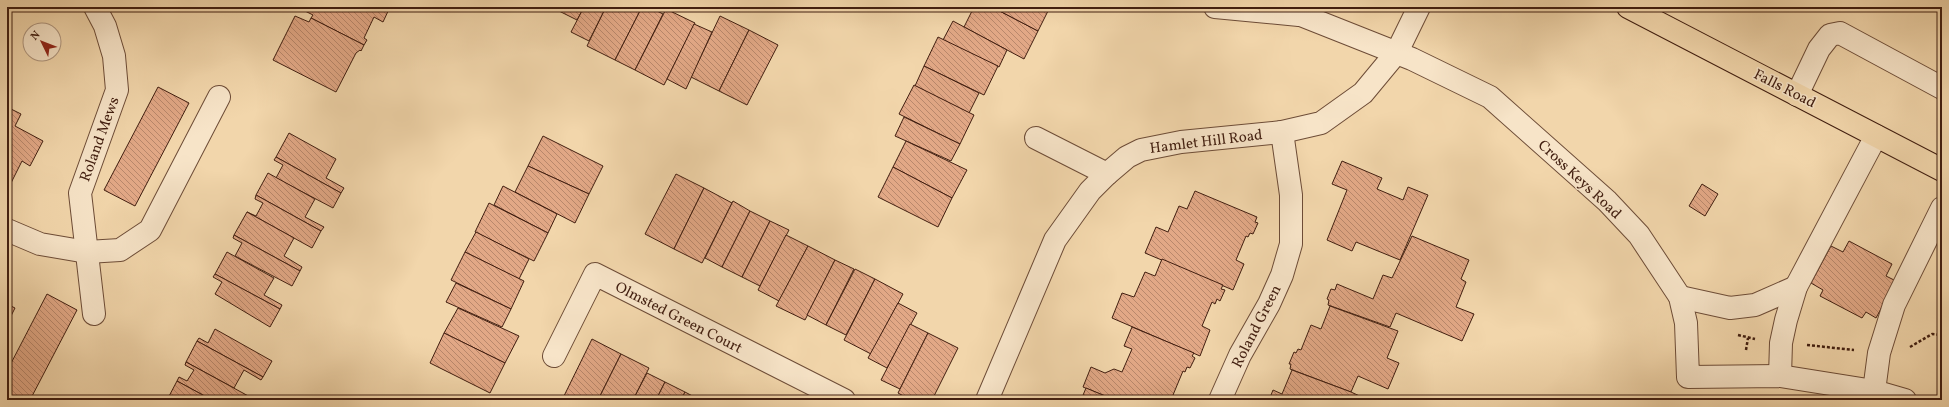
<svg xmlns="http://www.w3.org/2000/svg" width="1949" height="407" viewBox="0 0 1949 407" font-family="Vollkorn,serif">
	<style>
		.building { fill: url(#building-back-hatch); stroke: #411e10 }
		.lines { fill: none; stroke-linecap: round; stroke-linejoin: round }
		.minor-casing { stroke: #6d4c37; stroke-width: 24 }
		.major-casing { stroke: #411e10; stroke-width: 24 }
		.path { stroke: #411e10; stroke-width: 2.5; stroke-dasharray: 3 2; stroke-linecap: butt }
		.minor { stroke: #f7e4c8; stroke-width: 22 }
		.major { stroke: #f2d6ab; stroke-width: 22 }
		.labels { text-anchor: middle; stroke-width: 3; stroke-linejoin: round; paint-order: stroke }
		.street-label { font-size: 15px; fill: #411e10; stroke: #f7e4c8 }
	</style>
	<defs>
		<pattern id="building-back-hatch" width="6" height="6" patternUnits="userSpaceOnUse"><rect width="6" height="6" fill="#e2a886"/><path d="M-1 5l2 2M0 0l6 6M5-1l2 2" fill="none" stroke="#b9886c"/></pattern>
	</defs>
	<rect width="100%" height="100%" fill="#f2d6ab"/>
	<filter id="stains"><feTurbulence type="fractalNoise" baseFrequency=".005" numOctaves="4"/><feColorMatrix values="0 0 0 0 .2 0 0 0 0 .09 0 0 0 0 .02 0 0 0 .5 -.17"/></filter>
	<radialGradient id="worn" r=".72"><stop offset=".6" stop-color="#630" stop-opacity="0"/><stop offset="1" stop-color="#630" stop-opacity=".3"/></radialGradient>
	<g class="building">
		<path d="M305,7H390L383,22L374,17L364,38L367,40L364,45L311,18L313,15L303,10Z"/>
		<path d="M551,7H584L577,20Z"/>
		<path d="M584,7H606L589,41L571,32Z"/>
		<path d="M606,7H642L615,60L587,46Z"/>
		<path d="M642,7H649L663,14L635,70L615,60Z"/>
		<path d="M974,7H992L1038,31L1024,59L964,27Z"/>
		<path d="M992,7H1050L1038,31Z"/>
		<path d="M666,9L695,23L664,85L635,70Z"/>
		<path d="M295,16L309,22L311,18L364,45L361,51L360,50L356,53L336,92L273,60Z"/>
		<path d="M720,16L749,30L719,91L691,77Z"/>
		<path d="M953,21L1007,50L999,67L943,40Z"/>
		<path d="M694,24L712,32L686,89L667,79Z"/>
		<path d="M749,30L778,45L747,105L719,91Z"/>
		<path d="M938,37L998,66L984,95L924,66Z"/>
		<path d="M924,66L979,93L969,113L915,86Z"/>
		<path d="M914,85L974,115L960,144L899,114Z"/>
		<path d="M158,87L189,103L135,206L104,190Z"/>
		<path d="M7,107L21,114L15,126L43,141L30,166L22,161L11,183L7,181Z"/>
		<path d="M904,117L960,144L951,161L895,136Z"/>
		<path d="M289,133L336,159L326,178L344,188L341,193L276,157Z"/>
		<path d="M543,136L603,166L589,194L528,166Z"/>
		<path d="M906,141L967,170L952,198L893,167Z"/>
		<path d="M276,157L341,193L333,208L276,178L283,165L274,160Z"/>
		<path d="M1342,161L1382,178L1377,189L1403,200L1408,187L1428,195L1400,260L1356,242L1352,251L1327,240L1347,190L1332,184Z"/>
		<path d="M528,166L589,194L575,223L515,192Z"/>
		<path d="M893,167L952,198L938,227L878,197Z"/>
		<path d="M268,173L315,199L305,217L324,227L321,231L256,195Z"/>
		<path d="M676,174L704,188L674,249L645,234Z"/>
		<path d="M1702,184L1718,194L1705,216L1689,206Z"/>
		<path d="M503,186L557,214L548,233L494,205Z"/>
		<path d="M704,188L732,203L702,263L674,249Z"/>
		<path d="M1195,191L1257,217L1255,222L1258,223L1253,234L1250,233L1248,237L1246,236L1236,260L1244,264L1233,290L1145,253L1156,227L1168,232L1179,206L1187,209Z"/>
		<path d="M256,195L321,231L312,248L247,212L256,216L263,203L255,199Z"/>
		<path d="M733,201L750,211L722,267L705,258Z"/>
		<path d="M489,203L548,233L534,261L475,232Z"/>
		<path d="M750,211L770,221L742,277L722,267Z"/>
		<path d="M247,212L294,238L284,256L302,267L300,271L234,235Z"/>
		<path d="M770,221L789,230L760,286L742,277Z"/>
		<path d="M476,232L529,259L519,279L465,252Z"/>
		<path d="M234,235L300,271L292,286L235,256L242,243L233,238Z"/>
		<path d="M786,235L808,246L779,301L758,290Z"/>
		<path d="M1412,236L1469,260L1461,279L1466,282L1456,307L1474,314L1462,341L1396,313L1390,327L1328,305L1329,300L1327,299L1331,289L1335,290L1337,284L1373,299L1383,275L1392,278Z"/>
		<path d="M1849,241L1892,264L1886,276L1896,281L1876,318L1866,312L1862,318L1820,296L1823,290L1811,283L1831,246L1843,252Z"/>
		<path d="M808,246L835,260L805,320L776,306Z"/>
		<path d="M227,252L274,278L264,295L282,305L280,309L215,274Z"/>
		<path d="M465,252L524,281L511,309L451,280Z"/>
		<path d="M1162,259L1223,285L1221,289L1225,290L1220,301L1217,299L1215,304L1212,302L1202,326L1210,330L1200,356L1112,318L1122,293L1134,297L1145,272L1155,276Z"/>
		<path d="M835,260L854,269L826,325L807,315Z"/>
		<path d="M855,269L875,279L846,335L826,325Z"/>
		<path d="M215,274L280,309L270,327L215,294L222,282L213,277Z"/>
		<path d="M875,279L903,294L871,354L844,340Z"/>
		<path d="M456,283L511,309L502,327L446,302Z"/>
		<path d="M47,294L77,310L30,400H7V371Z"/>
		<path d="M7,299L11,301L9,305L15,308L7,324Z"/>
		<path d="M898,303L917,313L887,368L868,358Z"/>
		<path d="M1330,306L1398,331L1387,358L1399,363L1388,389L1358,376L1351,392L1290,369L1291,364H1289L1294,352L1296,353L1298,349L1301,350L1311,325L1321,329Z"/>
		<path d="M458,308L519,336L505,363L444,333Z"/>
		<path d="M910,324L928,333L900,389L881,380Z"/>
		<path d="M1132,327L1194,353L1192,356L1195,358L1190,368L1187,367L1185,372L1183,371L1173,395L1180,398L1179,400H1115L1083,387L1091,367L1105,373L1114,369L1122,372L1132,349L1124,346Z"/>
		<path d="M215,329L272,361L263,377L197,341L199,338L208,343Z"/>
		<path d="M444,333L505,363L490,393L430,363Z"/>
		<path d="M928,333L958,348L932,400H911L898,393Z"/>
		<path d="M592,339L621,354L598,400H562Z"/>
		<path d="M197,341L263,377L261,380L244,370L234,388L186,362Z"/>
		<path d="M621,354L649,368L633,400H598Z"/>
		<path d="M186,362L252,398L251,400H212L177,381L179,377L187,381L194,370L185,365Z"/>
		<path d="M1292,370L1351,392L1364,398L1363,400H1269L1273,390L1282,394Z"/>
		<path d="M647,373L665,382L656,400H633Z"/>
		<path d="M177,381L212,400H167Z"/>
		<path d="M665,382L685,392L681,400H656Z"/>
		<path d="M1086,388L1115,400H1081Z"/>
		<path d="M685,392L700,400H681Z"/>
		<path d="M704,396L713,400H702Z"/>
	</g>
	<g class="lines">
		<g class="minor-casing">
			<g id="minor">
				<path d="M1215,7L1299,15"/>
				<path d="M1284,7L1301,15L1412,59L1490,97L1607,201L1639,235L1680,297L1686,323L1688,377L1780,376L1874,391L1905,400"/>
				<path d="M1797,95L1819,49L1830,35L1840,33L1942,88"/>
				<path d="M1036,138L1107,174"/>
				<path d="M7,230L40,244L87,252L120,250L150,230L219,97"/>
				<path d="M1680,297L1730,308L1755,305L1796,287"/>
				<path d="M94,314L80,193L117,90L114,56L105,26L95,7"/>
				<path d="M554,356L595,274L844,400"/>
				<path d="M1780,376L1781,343L1786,320L1796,287L1876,136"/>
				<path d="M1874,391L1879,353L1894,305L1942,208"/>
				<path d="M987,400L1055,240L1090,191L1107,174L1127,157L1141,150L1181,142L1282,132L1321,123L1363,93L1397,52L1419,7"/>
				<path d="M1220,400L1240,355L1269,304L1282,275L1291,244V195L1282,132"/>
			</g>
		</g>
		<g class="major-casing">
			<path id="major" d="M1628,7L1942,170"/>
		</g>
		<g class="path">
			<path d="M1738,335L1755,339"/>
			<path d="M1807,345L1854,350"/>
			<path d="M1910,347L1932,334L1942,335"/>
			<path d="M1746,350L1748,338"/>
		</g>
		<use href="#minor" class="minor"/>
		<use href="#major" class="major"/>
	</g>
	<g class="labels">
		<g class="street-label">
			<text transform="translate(1785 88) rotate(27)" y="5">Falls Road</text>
			<text transform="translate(99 139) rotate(-70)" y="5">Roland Mews</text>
			<text transform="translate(1206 141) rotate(-7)" y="5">Hamlet Hill Road</text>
			<text transform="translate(1580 179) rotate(43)" y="5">Cross Keys Road</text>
			<text transform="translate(679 317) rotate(27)" y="5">Olmsted Green Court</text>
			<text transform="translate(1256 326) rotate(-63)" y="5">Roland Green</text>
		</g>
	</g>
	<rect width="1949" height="407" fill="none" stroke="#f2d6ab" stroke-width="24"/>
	<rect x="8" y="8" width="1933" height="391" fill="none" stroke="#411e10" stroke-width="2"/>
	<rect x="12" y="12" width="1925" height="383" fill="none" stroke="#411e10"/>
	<g transform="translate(42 42) rotate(313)"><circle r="19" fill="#f7e4c8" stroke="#ae957e"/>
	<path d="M0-3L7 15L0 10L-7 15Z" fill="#8f2418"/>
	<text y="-6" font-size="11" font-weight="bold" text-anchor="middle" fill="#411e10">N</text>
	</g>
	<rect width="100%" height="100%" filter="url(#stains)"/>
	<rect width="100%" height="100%" fill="url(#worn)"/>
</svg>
